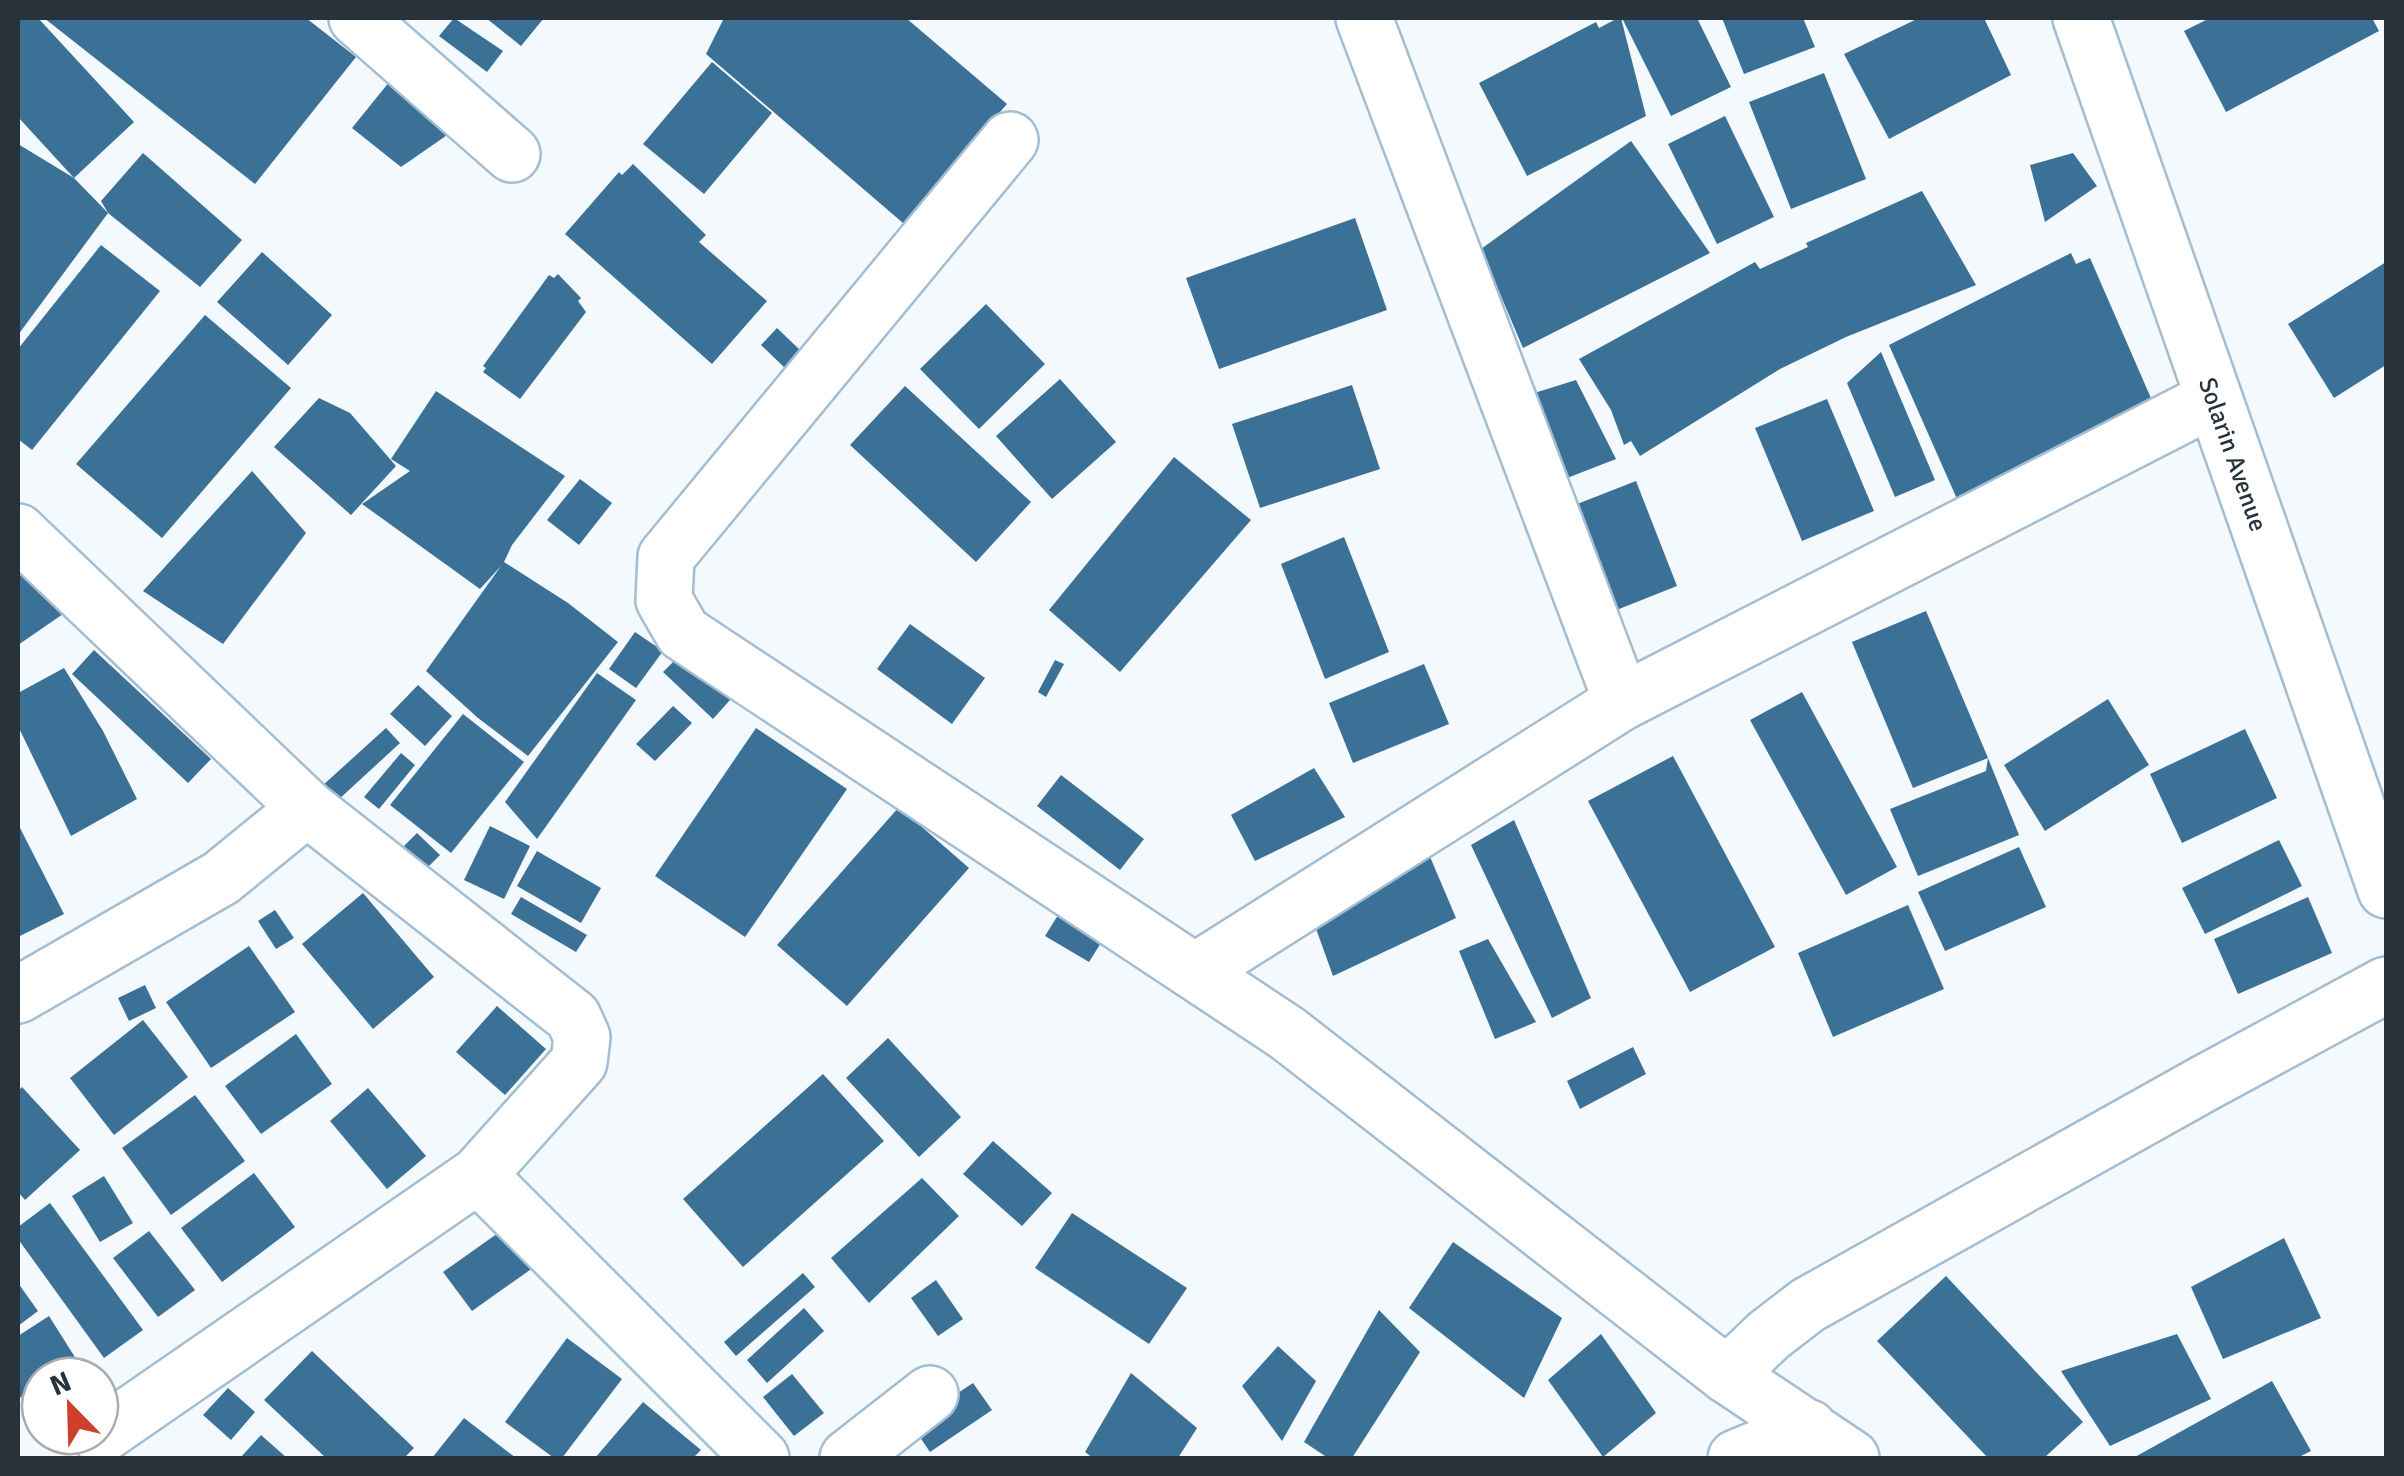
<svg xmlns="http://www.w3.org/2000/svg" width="2404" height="1476" viewBox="0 0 2404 1476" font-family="Signika,sans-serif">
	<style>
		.building { fill: #3b7197 }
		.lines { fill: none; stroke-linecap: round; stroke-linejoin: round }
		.street-casing { stroke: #a3bdd2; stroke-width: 60 }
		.street { stroke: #fff; stroke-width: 55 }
		.labels { text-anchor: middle; stroke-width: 10; stroke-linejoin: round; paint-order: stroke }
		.street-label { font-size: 25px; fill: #27323a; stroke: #fff }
	</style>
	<rect width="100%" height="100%" fill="#f3f9fd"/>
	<g class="building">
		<path d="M18,18H38L134,122L74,178L18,117Z"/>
		<path d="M44,18H306L356,57L255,184Z"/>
		<path d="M454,18L503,51L487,72L439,36Z"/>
		<path d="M486,18H544L521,46Z"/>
		<path d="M724,18H906L1007,104L903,223L706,54Z"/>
		<path d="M1618,18H1621L1646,116L1527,176L1479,83L1596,22L1599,28Z"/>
		<path d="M1622,18H1697L1731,87L1671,116Z"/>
		<path d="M1722,18H1803L1815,47L1744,74Z"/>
		<path d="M1919,18H1984L2011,75L1889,139L1844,54Z"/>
		<path d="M2210,18H2372L2379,31L2226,112L2184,31Z"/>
		<path d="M712,62L772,113L704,194L643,144Z"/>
		<path d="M1824,73L1866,179L1791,209L1749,102Z"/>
		<path d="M390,81L453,131L401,167L352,128Z"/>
		<path d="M1725,116L1774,217L1717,244L1668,144Z"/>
		<path d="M1631,141L1710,253L1523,348L1481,249Z"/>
		<path d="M18,144L74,178L108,213L18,335Z"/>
		<path d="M143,153L242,240L200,287L108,213L101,201Z"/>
		<path d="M2073,153L2097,186L2045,222L2030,165Z"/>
		<path d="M633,164L706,235L699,242L767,301L712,364L565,234L619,172L622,175Z"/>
		<path d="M1922,191L1976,285L1846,337L1780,369L1640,456L1631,441L1624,445L1611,410L1579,359L1755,262L1760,269L1808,247L1806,243Z"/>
		<path d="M1355,218L1387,310L1219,369L1186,278Z"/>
		<path d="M101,245L160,291L32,450L18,439V349Z"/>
		<path d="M262,252L332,315L288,365L217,302Z"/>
		<path d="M2071,253L2076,264L2090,258L2157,412L1957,499L1889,345Z"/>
		<path d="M2386,262V365L2334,398L2288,324Z"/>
		<path d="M558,274L581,298L578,301L586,312L520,399L483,372L486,368L483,366L549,275L554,278Z"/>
		<path d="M986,304L1045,364L979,429L920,369Z"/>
		<path d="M205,315L291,388L162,538L76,464Z"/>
		<path d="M777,328L801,351L785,368L761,345Z"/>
		<path d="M1881,352L1935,480L1895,497L1847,383Z"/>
		<path d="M1060,379L1116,442L1052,499L996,436Z"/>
		<path d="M1576,380L1616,459L1562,480L1528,395Z"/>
		<path d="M1352,385L1380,469L1260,508L1232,424Z"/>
		<path d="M905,386L1031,502L976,562L850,445Z"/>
		<path d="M436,391L565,476L512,545L504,562L568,603L618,642L528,756L478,718L426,671L501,566L480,589L362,504L410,471L391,459Z"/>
		<path d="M319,398L350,413L396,466L351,515L274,447Z"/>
		<path d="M1827,399L1874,511L1802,541L1755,428Z"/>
		<path d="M1174,457L1251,520L1120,672L1049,610Z"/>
		<path d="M252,471L306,533L223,644L143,591Z"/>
		<path d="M580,479L612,503L579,545L547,520Z"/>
		<path d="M1636,481L1677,586L1614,611L1572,506Z"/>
		<path d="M1344,537L1389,652L1325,679L1281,564Z"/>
		<path d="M31,561L66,612L18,645V570Z"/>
		<path d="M1926,611L1988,758L1913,788L1852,642Z"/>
		<path d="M910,624L985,678L952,724L877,669Z"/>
		<path d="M635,632L663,651L636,688L609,669Z"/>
		<path d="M94,650L211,759L188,783L72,674Z"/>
		<path d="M681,654L730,700L713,719L663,672Z"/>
		<path d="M1055,660L1064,664L1046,697L1038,692Z"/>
		<path d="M1424,664L1449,724L1353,763L1329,703Z"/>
		<path d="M64,668L103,731L137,799L71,836L18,726V693Z"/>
		<path d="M597,673L636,700L537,839L505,802Z"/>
		<path d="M418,685L452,716L425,746L390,714Z"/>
		<path d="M1802,692L1897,867L1846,895L1750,720Z"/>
		<path d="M2108,699L2149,765L2045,831L2004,765Z"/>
		<path d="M673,706L692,723L655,761L636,744Z"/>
		<path d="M463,714L524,762L451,853L390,805Z"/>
		<path d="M386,728L400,743L337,801L322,786Z"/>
		<path d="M756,728L847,789L745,937L655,876Z"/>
		<path d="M2245,729L2277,798L2182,843L2150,774Z"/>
		<path d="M401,753L415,765L379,809L364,797Z"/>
		<path d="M1673,756L1775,947L1690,992L1588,801Z"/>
		<path d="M1988,758L2019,835L1918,876L1890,809L1986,771Z"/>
		<path d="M1314,768L1345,817L1255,861L1231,815Z"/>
		<path d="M1061,775L1144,839L1120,870L1037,806Z"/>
		<path d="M899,807L969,868L847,1006L777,945Z"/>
		<path d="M1514,820L1591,998L1552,1018L1471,845Z"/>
		<path d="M18,824L64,914L18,937Z"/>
		<path d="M490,826L530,846L504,899L464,880Z"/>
		<path d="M417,833L440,855L427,868L404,846Z"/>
		<path d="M2279,840L2302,886L2205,934L2182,888Z"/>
		<path d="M2019,847L2046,907L1945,951L1918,892Z"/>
		<path d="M537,851L601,888L581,923L517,886Z"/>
		<path d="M1428,852L1456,918L1333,976L1310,912Z"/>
		<path d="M363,893L434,977L373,1029L302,944Z"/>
		<path d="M521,897L587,935L576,952L511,914Z"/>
		<path d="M2308,897L2332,953L2238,994L2214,939Z"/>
		<path d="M1908,905L1944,989L1833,1037L1798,953Z"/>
		<path d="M275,910L294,938L276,949L258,921Z"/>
		<path d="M1060,912L1104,938L1089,962L1045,936Z"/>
		<path d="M1488,939L1536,1022L1495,1039L1459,951Z"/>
		<path d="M249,946L295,1012L211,1068L166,1002Z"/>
		<path d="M145,985L156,1008L129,1021L118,998Z"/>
		<path d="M497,1006L546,1049L505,1095L456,1052Z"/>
		<path d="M143,1020L188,1077L114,1135L70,1078Z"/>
		<path d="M296,1034L332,1084L261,1134L225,1086Z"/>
		<path d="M888,1038L961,1117L919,1157L846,1078Z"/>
		<path d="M1633,1047L1646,1074L1580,1109L1567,1081Z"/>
		<path d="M823,1074L884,1141L743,1267L683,1199Z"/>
		<path d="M22,1087L80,1150L25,1200L18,1192V1091Z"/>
		<path d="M368,1088L426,1156L387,1189L330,1121Z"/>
		<path d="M195,1095L245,1161L171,1215L122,1148Z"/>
		<path d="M993,1141L1052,1193L1022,1226L963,1174Z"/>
		<path d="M254,1173L295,1227L222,1282L181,1228Z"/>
		<path d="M104,1176L133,1223L100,1242L72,1196Z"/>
		<path d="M922,1178L959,1216L869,1303L831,1258Z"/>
		<path d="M50,1203L143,1330L104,1358L18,1239V1227Z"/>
		<path d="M1072,1213L1187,1288L1149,1344L1035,1268Z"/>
		<path d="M508,1226L537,1265L472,1311L443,1272Z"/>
		<path d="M149,1231L195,1290L158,1317L113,1258Z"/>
		<path d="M2284,1238L2321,1318L2223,1359L2191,1287Z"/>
		<path d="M1453,1242L1562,1318L1524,1398L1409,1308Z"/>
		<path d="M803,1273L815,1287L736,1356L724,1342Z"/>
		<path d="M1946,1276L2083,1422L2044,1458H1988L1877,1341Z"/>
		<path d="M936,1280L963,1319L938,1336L911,1298Z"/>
		<path d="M18,1283L38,1311L18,1326Z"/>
		<path d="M804,1308L824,1331L767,1383L747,1360Z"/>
		<path d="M1379,1310L1420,1352L1352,1458H1328L1304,1442Z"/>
		<path d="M49,1316L78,1362L55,1376H40V1385L18,1399V1336Z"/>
		<path d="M1601,1334L1656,1413L1603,1457L1548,1380Z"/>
		<path d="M2177,1334L2211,1399L2110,1446L2061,1371Z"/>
		<path d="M567,1338L622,1379L562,1458H554L505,1422Z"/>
		<path d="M1278,1346L1316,1381L1282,1441L1242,1386Z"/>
		<path d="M312,1351L414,1448L404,1458H326L264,1400Z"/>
		<path d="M1131,1373L1197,1428L1178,1458H1093L1085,1452Z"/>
		<path d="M792,1374L824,1413L794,1436L763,1397Z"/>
		<path d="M2272,1381L2311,1451L2297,1458H2133Z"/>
		<path d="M973,1383L992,1410L930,1452L911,1424Z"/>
		<path d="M228,1388L255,1412L231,1440L203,1415Z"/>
		<path d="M643,1402L701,1450L693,1458H595Z"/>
		<path d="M464,1418L516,1458H432Z"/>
		<path d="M261,1435L287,1458H240Z"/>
	</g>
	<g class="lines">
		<g class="street-casing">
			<g id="street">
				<path d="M357,18L512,154"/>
				<path d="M1364,18L1622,702"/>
				<path id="s1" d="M2081,18L2386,890"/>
				<path d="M1010,140L666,557L664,600L683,633L1287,1033L1727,1375L1851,1458"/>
				<path d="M18,532L307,808L573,1017L582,1037L579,1062L478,1175L100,1436"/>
				<path d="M1196,971L1622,702L2213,399"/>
				<path d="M18,995L221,878L307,808"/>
				<path d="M478,1175L761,1458"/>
				<path d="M1727,1375L1769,1335L1808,1305L2205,1083L2386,985"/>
				<path d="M848,1458L930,1394"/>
				<path d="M1736,1458L1809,1428"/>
			</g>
		</g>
		<use href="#street" class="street"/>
	</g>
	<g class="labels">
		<g class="street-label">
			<text dy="9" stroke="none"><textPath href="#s1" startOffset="462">Solarin Avenue</textPath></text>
		</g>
	</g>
	<rect width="2404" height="1476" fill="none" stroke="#27323a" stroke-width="40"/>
	<g transform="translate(70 1406) rotate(337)"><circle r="48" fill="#ffffff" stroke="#a9adb0" stroke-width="2.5"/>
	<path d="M0-8L18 38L0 25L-18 38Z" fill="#cc402c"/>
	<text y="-15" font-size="28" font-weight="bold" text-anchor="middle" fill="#27323a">N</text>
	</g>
</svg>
